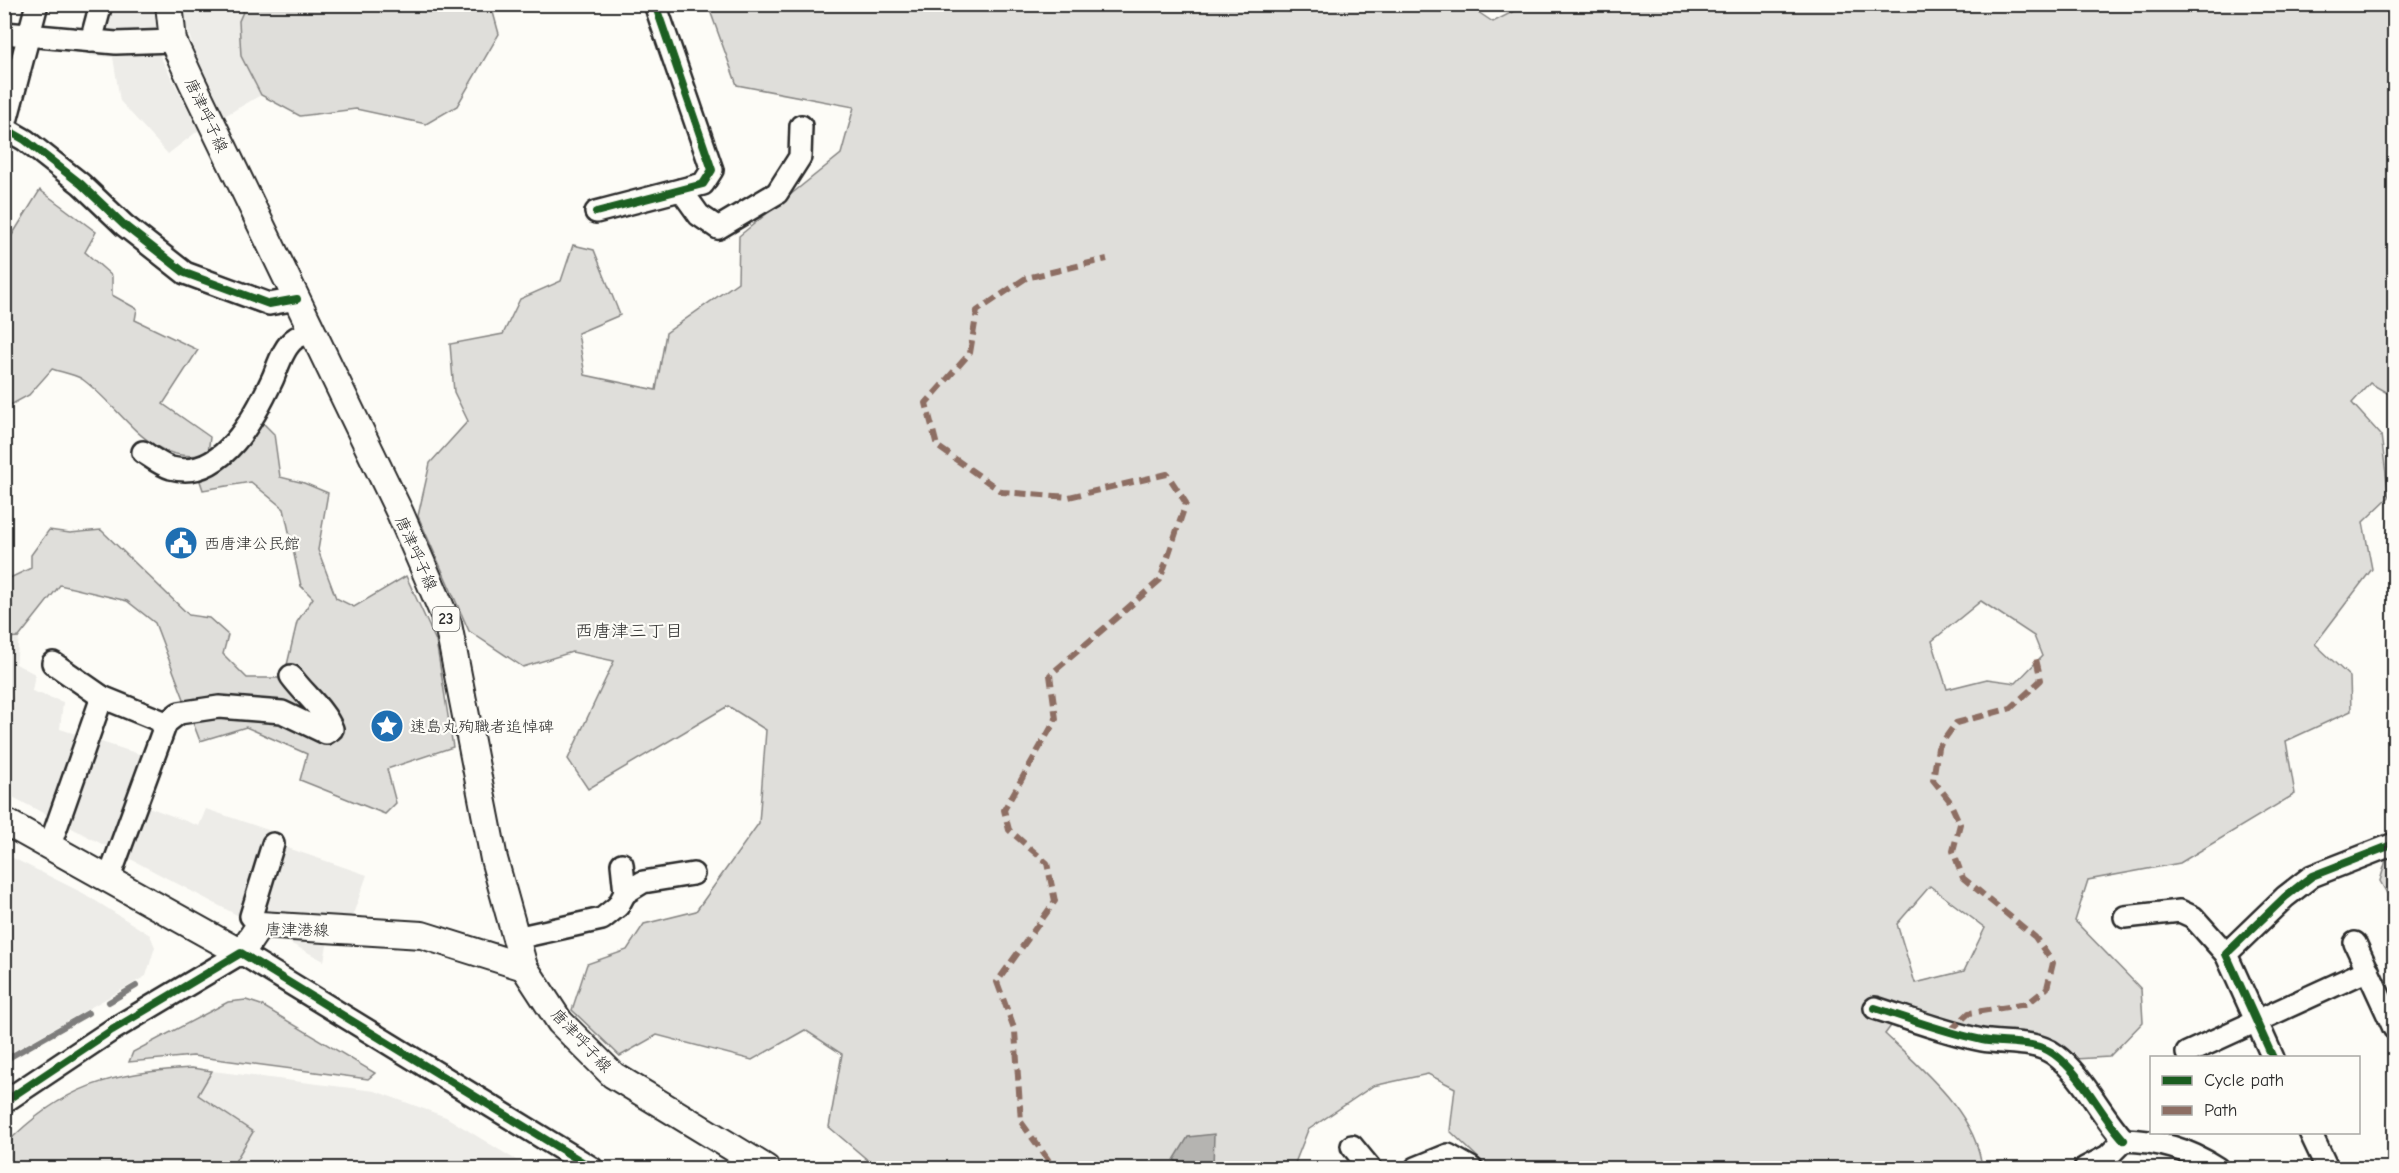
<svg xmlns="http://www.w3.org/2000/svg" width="2399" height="1173" viewBox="0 0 2399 1173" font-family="'Comic Neue','Klee One',sans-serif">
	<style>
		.built { fill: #edece8 }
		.green { fill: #dfdeda; stroke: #858482; stroke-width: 1.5; fill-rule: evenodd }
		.water { fill: #b5b4b1; stroke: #7e7d7b; stroke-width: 1.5 }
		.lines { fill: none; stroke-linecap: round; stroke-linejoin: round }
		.stream { stroke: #7e7d7b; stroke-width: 6 }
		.minor-casing { stroke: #2b2b2b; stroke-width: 26 }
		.major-casing { stroke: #2b2b2b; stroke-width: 30 }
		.minor { stroke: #fdfcf7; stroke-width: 21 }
		.major { stroke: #fdfcf7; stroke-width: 26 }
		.quiet { stroke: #8d6e63; stroke-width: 6; stroke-dasharray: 12 6; stroke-linecap: butt }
		.cycleway-casing { stroke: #fdfcf7; stroke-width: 11 }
		.cycleway { stroke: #1b5e20; stroke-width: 8 }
		.labels { text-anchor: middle; stroke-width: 4.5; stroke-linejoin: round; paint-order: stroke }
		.shield { fill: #fdfcf7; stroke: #6a6a68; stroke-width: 1.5 }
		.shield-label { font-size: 15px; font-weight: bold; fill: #2b2b2b }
		.street-label { font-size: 16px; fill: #2b2b2b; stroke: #fdfcf7 }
		.poi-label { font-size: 16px; fill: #2b2b2b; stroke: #fdfcf7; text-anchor: start }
		.neighbourhood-label { font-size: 18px; fill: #2b2b2b; stroke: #fdfcf7 }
	</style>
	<rect width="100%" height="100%" fill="#fdfcf7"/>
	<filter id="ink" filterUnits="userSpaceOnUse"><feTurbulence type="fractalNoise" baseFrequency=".0167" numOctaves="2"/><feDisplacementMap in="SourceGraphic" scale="12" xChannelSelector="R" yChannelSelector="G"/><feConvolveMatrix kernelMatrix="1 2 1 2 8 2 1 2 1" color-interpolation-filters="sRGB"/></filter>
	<g filter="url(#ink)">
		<g class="built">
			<path d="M103,5H154L160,56L199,130L168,154L120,101L113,57L89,56Z"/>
			<path d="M183,5H246L239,21L241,56L261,95L221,118L207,92L185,22Z"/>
			<path d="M19,637L16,664L35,674L32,691L63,702L60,729L155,759L143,805L199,826L206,809L277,833L276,844L367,875L345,937L328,940L324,961L5,793V638Z"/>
			<path d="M5,854L83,893L150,935L155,947L146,976L5,1056Z"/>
			<path d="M212,1071L375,1091L446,1117L529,1168H231L253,1132L198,1095Z"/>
		</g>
		<g class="green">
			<path d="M1466,4L1493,22L1528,4L2394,5V397L2370,383L2352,403L2381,435L2389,497L2363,522L2372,569L2315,644L2350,677L2351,711L2286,741L2295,794L2180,863L2088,880L2075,921L2141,989L2143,1022L2109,1057L2075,1059L2037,1034L1990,1032L1902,1011L1885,1034C1923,1070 1977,1114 1982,1168H1489L1450,1131L1455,1088L1428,1074L1373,1086L1308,1130L1295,1163L1299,1168H877L829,1127L842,1054L805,1030L752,1060L657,1035L620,1056L572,1010L587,964L627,950L644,924L696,911L759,823L766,730L728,706L588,789L568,759L614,661L572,652L523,667L469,631L418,516L430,463L468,421L454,392L450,344L503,334L520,299L561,281L573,245L594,250L620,315L578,333L585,375L656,390L666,333L738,282L739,236L841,154L854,107L737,85L708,5ZM1981,601L2034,636L2042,656L2016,683L1987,679L1947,689L1932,641ZM1930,886L1985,928L1964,971L1915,983L1897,924Z"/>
			<path d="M246,5H491L499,34L457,106L426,124L356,109L300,116L261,95L241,56L239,21Z"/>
			<path d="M40,190L96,232L85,252L112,276V295L137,309L135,320L198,350L163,404L210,437L208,454C148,467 125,410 82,379C74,374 61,372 52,369L29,395L5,408L4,248Z"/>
			<path d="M262,422L274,434L280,477L304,483L328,493L318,550L336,598L354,607L406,576L436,641L453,747L387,769L396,803L385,814L300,780L307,754L246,727L200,741L155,623L127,601L60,585L19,637L5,638V577L8,579L31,568V555L49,530L70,533L101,530L189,615L209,618L228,635L223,654L247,678H284L297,622L313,598L301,586L284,509L251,482L203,490L199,478L236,456Z"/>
			<path d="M2394,851V906L2380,881L2388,853Z"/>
			<path d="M246,1000L261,1005L375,1073L368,1079L193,1056L129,1062L133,1052L228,1002Z"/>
			<path d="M192,1068L212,1071L198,1095L253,1132L231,1168H5V1145C63,1085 111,1073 192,1068Z"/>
		</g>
		<path class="water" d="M1214,1134L1213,1168H1187L1174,1160L1188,1137Z"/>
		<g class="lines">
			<g class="stream">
				<path d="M109,1002L136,986"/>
				<path d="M5,1060L88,1013"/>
			</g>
			<g class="minor-casing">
				<g id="minor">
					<path d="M4,33L116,43L173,41"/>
					<path d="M91,41L101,4"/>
					<path d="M4,128L25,140L81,184L124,225L185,273L269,304L297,299"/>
					<path d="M4,129L37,4"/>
					<path d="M681,190L699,215L718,228L777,193L800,157L801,126"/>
					<path d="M596,212L703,184L712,170L655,4"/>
					<path d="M143,452C151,457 161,465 171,468C222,482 256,415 273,378C278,366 284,345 296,338C300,335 308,334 313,332"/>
					<path d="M53,663L102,697L166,723L179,713L219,707L282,712L326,733L332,729C324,709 304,694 291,676"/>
					<path d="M50,845L102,697"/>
					<path d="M622,864L625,893L643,882L693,874"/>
					<path d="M109,878L166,723"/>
					<path d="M2125,917L2180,911L2193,917L2226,954"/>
					<path d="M260,925L251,916L273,844"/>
					<path d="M516,938L602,919L618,906L625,893"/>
					<path d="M2355,943L2394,1028"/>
					<path d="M1875,1008C1910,1019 1946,1033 1982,1040C2004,1044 2035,1040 2054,1054C2084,1076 2099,1113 2124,1140"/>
					<path d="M2187,1053L2368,970"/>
					<path d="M2273,1058L2226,954L2285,897L2312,876L2394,844"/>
					<path d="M4,1102L112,1030L241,953L592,1168"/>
					<path d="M2310,1132L2327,1168"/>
					<path d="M1352,1146L1370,1168"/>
					<path d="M1416,1168L1448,1155L1471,1168"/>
					<path d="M2085,1168L2108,1156L2124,1140C2159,1141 2188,1149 2217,1168"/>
				</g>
			</g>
			<g class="major-casing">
				<g id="major">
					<path d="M169,4L173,41L192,82L400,513L448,624L494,859L524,967L560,1022L613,1075L766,1168"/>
					<path d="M4,821L241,953L260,925L422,935L524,967"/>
				</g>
			</g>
			<use href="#minor" class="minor"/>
			<use href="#major" class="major"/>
			<g class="quiet">
				<path d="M1950,1031L1969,1013L2027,1004L2047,988L2053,963L2035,937L1963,878L1953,851L1960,824L1949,800L1933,780L1938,748L1956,723L2011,708L2041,680L2035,655"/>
				<path d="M1066,1168L1049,1161L1021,1122L1015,1031L997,982L1055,901L1047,863L1009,830L1004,810L1056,719L1050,675L1160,580L1186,503L1167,474L1069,497L1002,492L937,446L926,403L970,353L977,311L1026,278L1107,259"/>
			</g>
			<g class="cycleway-casing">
				<g id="cycleway">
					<path d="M4,128L25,140L81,184L124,225L185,273L269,304L297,299"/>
					<path d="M596,212L703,184L712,170L655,4"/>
					<path d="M1875,1008C1910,1019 1946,1033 1982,1040C2004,1044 2035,1040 2054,1054C2084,1076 2099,1113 2124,1140"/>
					<path d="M2273,1058L2226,954L2285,897L2312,876L2394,844"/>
					<path d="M4,1102L112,1030L241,953L592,1168"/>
				</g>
			</g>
			<use href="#cycleway" class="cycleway"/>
		</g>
	</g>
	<defs>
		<g id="civic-disc" transform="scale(1.725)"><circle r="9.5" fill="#1f6fb2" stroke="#fdfcf7"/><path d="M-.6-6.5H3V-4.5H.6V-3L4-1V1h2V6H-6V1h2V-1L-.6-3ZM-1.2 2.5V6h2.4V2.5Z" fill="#fff"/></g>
		<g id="sight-disc" transform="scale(1.725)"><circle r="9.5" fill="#1f6fb2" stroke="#fdfcf7"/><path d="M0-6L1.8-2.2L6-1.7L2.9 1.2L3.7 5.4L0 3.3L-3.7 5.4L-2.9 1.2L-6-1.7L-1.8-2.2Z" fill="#fff"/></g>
	</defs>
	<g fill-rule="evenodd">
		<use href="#civic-disc" x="181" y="543"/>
		<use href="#sight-disc" x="387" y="726"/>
	</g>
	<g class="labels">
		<rect class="shield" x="432.5" y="607" width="27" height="24" rx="4.5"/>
		<g class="shield-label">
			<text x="446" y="624">23</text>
		</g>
		<g class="street-label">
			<text transform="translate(207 115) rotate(65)" y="6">唐津呼子線</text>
			<text transform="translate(417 553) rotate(66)" y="6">唐津呼子線</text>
			<text transform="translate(297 929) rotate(1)" y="6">唐津港線</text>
			<text transform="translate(582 1040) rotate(47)" y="6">唐津呼子線</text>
		</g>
		<g class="poi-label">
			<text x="204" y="549">西唐津公民館</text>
			<text x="410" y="732">速島丸殉職者追悼碑</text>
		</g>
		<g class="neighbourhood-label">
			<text x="629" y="637">西唐津三丁目</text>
		</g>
	</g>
	<rect width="2399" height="1173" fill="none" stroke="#fdfcf7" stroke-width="24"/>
	<rect x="12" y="12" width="2375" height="1149" fill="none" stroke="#2b2b2b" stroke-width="2" filter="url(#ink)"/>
	<rect x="2150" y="1056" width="210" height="78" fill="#fdfcf7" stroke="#a9a8a5" stroke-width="1.5"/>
	<rect x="2162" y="1076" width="30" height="9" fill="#1b5e20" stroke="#a9a8a5" stroke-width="1.5"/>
	<text x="2204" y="1086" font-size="18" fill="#2b2b2b">Cycle path</text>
	<rect x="2162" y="1106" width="30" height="9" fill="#8d6e63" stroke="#a9a8a5" stroke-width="1.5"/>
	<text x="2204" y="1116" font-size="18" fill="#2b2b2b">Path</text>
</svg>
